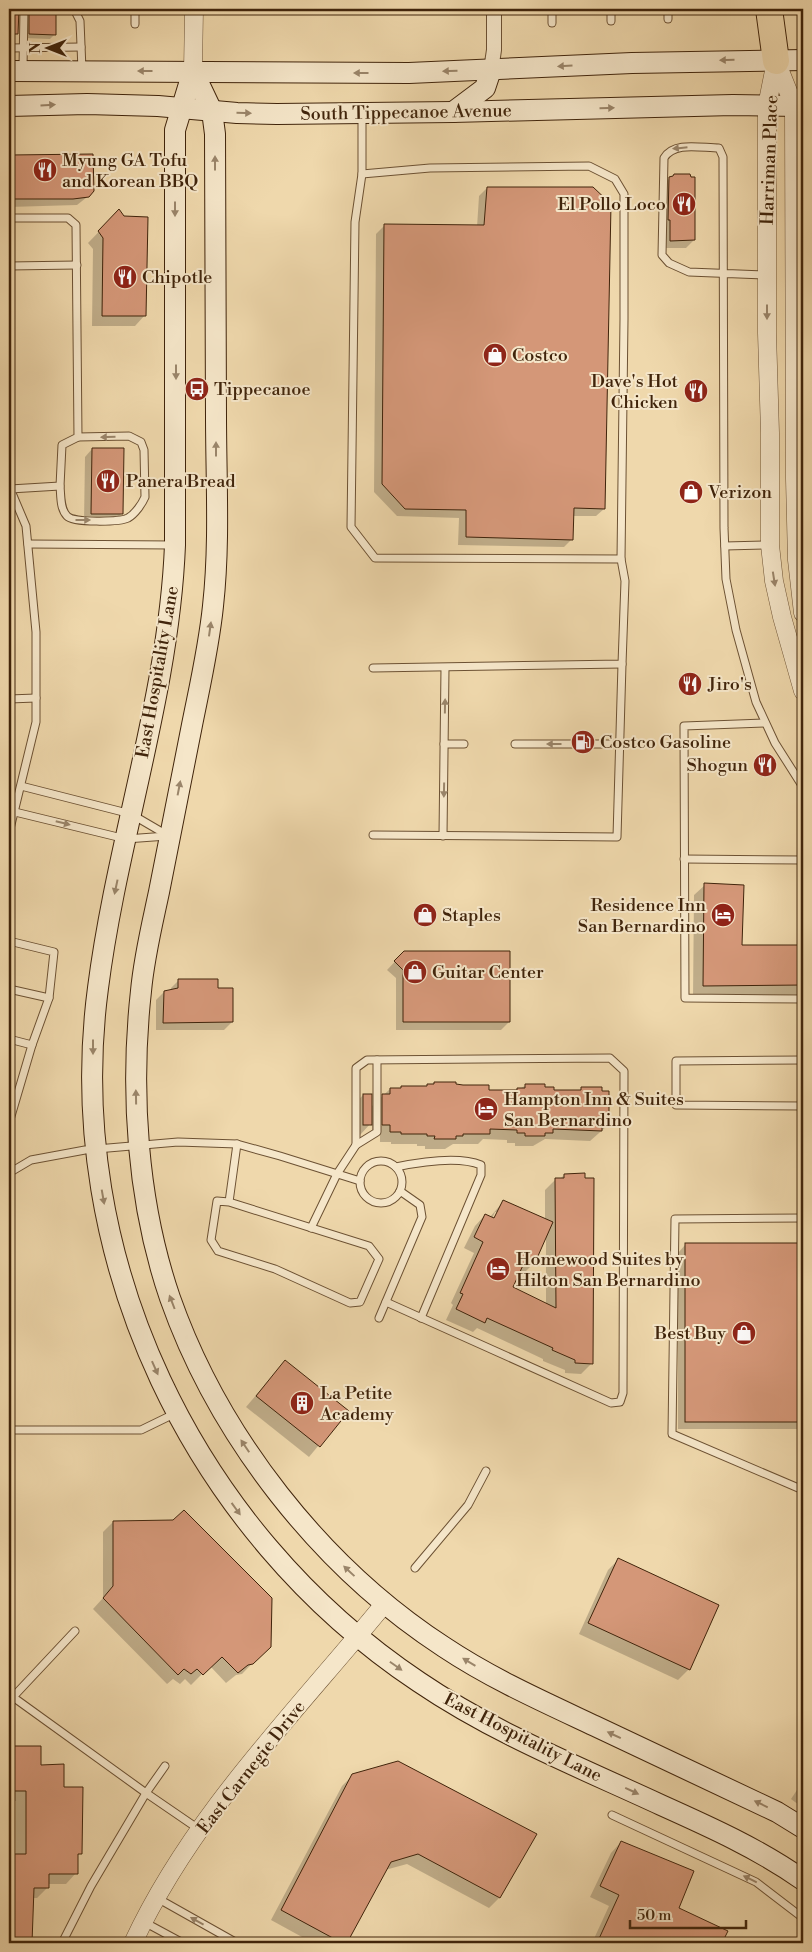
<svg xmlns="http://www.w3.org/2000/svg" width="812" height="1952" viewBox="0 0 812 1952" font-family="'Libre Bodoni',serif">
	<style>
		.shadow { fill: #0003; fill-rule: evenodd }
		.building { fill: #d49778; stroke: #40240b }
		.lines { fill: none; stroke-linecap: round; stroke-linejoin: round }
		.service-casing { stroke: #6c5133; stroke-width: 9 }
		.minor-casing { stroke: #6c5133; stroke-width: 16 }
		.tertiary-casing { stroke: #6c5133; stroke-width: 19 }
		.secondary-casing { stroke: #40240b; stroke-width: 22 }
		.motorway-casing { stroke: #40240b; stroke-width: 28 }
		.service { stroke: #f5e6c9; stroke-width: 7 }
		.minor { stroke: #f5e6c9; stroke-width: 14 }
		.tertiary { stroke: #f5e6c9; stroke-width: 18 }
		.secondary { stroke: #f5e6c9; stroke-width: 20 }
		.motorway { stroke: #efd8ac; stroke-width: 26 }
		.oneway { fill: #9a856a }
		.labels { text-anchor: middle; stroke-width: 4; stroke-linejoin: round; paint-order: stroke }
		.street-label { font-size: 18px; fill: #40240b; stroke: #f5e6c9 }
		.poi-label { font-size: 18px; fill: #40240b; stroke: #f5e6c9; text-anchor: start }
	</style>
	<rect width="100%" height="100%" fill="#efd8ac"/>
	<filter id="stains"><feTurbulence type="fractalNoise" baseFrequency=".004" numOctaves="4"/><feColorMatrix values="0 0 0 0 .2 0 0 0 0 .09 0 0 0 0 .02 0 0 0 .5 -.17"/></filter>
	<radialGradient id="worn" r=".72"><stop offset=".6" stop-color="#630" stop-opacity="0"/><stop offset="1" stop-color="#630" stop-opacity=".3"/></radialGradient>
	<g class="shadow">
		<path d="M9,9H17V33L9,41Z"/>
		<path d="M23,9H55V34L50,39L24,38Z"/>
		<path d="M11,156L91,194L77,205L9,207V158Z"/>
		<path d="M670,178L694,240L686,248H663L662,186Z"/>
		<path d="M487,188L604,509L596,516H572V539L564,547L458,545L459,518L397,516L374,492L376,234L384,226L477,227L479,196Z"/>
		<path d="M119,211L123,217L145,315L135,326H92L93,249L88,243Z"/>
		<path d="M92,449L122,513L114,521H84L85,457Z"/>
		<path d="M705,885L741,947L803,946V995L693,996L694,895Z"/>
		<path d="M404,952L509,1022L501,1030H396V978L387,970Z"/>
		<path d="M179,980L232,1022L224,1030H156V1000L164,992L171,991V988Z"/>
		<path d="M434,1083L455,1085L488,1092H515L526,1085L553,1091H579L582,1089L607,1126L590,1141L545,1139L533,1146H515V1143H507V1140L483,1139L478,1144H453L445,1149H425V1146H417V1144H391V1142H380V1135H372V1122L360,1135H353V1106L363,1095L370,1108L390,1089L426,1087Z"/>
		<path d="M564,1175L592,1363L581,1374L565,1373V1370L543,1361V1359L477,1328L473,1332L446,1320L453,1305L451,1303L474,1253L464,1248L475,1226L485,1215L490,1217L503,1202L545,1220V1190L556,1179H560ZM495,1212H498L490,1223ZM546,1236V1305L511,1288L518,1273L522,1275L533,1264Z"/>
		<path d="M685,1245H803V1429H678V1253Z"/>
		<path d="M285,1361L347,1411L309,1457L246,1407Z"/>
		<path d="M113,1522L269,1646L242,1674L236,1675L226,1683L210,1666L191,1685L185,1679L180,1684L173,1679L167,1684L93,1609L103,1598V1532Z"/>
		<path d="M618,1560L689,1669L678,1680L579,1634L608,1570Z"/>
		<path d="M9,1733H11V1747L40,1766L63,1789L80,1853L76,1857V1873L66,1884H48V1887L37,1898H33L30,1943H9V1855H16V1801H9Z"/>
		<path d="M353,1775L499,1898L489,1908L407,1864L385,1870L346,1943H313L271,1920L342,1786Z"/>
		<path d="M803,1781V1808L791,1799Z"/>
		<path d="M621,1842L677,1909L726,1931L721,1943H592L609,1906L590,1897L611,1853Z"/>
	</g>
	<g class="building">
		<path d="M9,9H19L18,34H9Z"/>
		<path d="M29,9H56V35L29,34Z"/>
		<path d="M93,154L94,191L89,197L73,199H11L10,155Z"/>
		<path d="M674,174H690L691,177H695V240L670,241V220H668L669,177L673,176Z"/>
		<path d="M487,187H593L611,204L605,509L574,508L573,540L466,537V510L405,509L382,484L384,224L484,225Z"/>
		<path d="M119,209L124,216L148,217L146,316H102L103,238L98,231Z"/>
		<path d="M92,448H124L123,514H91Z"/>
		<path d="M704,883L744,885L742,945H803V985L703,986Z"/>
		<path d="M404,951H510V1022H403V970L394,961Z"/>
		<path d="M178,979H218V988H233V1022L163,1023L164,991L178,988Z"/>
		<path d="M434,1082H456V1084L463,1085H489V1090H517V1088H525V1084H545V1087H554V1090H581V1087H602V1091H609V1127H602V1131L553,1129V1133H545V1136H525V1133H517V1130L490,1129V1134H463V1136H456V1139H434L435,1136H427V1134H401V1132H390V1125H382V1094H390V1088H401V1086H427V1084H434Z"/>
		<rect x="363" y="1094" width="9" height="31"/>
		<path d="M585,1173V1178H594L593,1364L575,1363V1360L552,1350L553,1348L487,1318L485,1323L456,1309L463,1294L460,1293L483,1242L474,1237L485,1214L494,1218L503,1200L553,1222L534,1265L525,1261L513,1287L556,1308L555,1178H564V1174Z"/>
		<rect x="685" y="1243" width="118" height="179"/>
		<path d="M285,1360L349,1411L320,1447L256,1396Z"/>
		<path d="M184,1510L272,1598L271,1647L253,1664L248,1665L238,1673L222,1657L203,1675L197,1669L191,1674L184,1669L178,1675L103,1598L113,1586V1521L173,1520Z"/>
		<path d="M618,1558L719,1605L690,1670L588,1623Z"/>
		<path d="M9,1746H41V1765L64,1764V1787H83L82,1854H78V1874H49V1888H34L32,1943H9V1854H26V1791H9Z"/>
		<path d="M398,1761L537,1834L500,1898L418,1854L391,1862L347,1943H342L281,1910L352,1774Z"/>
		<path d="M621,1841L694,1871L679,1908L728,1931L722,1943H597L619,1895L600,1886Z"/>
	</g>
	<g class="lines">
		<g class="service-casing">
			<g id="service">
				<path d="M74,9L80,21L82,70"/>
				<path d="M135,9V24"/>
				<path d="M552,9V23"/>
				<path d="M611,9V21"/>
				<path d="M668,9V19"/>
				<path d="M9,48L81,47"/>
				<path d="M23,68L24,9"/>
				<path d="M362,116V174L355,222L351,527L375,558L621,559L625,581L622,664L373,668"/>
				<path d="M362,174L430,168L589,166L615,179L624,194V319L621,559"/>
				<path d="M9,218H68L76,225L78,437L62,445L60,486L10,489"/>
				<path d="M9,266L77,265"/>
				<path d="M767,275L689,272L669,263L662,255L664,158C674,141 701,148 719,148L723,157L724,528L726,579L736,630L756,702L775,743L803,787"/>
				<path d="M60,486C61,496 60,509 67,516C73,523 120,522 128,518C135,514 142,504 145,497L144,450L141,442L129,436L78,437"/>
				<path d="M28,544L173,545"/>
				<path d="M725,546L769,545"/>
				<path d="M9,699L36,698"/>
				<path d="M765,723L684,726L685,998L803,999"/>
				<path d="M444,744H464"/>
				<path d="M515,744H620"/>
				<path d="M21,786L131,814L167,835"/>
				<path d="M15,812L126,839L167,836"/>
				<path d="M9,833L36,722V632L26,526L9,486"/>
				<path d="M373,835L617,837L622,664"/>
				<path d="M443,836L445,668"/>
				<path d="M684,859L803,860"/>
				<path d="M9,941L54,952L49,998L32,1045L9,1039"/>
				<path d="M9,989L49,998"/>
				<path d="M803,1060L676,1061V1105L803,1106"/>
				<path d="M9,1123L32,1045"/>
				<path d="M356,1145L377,1132V1060"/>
				<circle cx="381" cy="1182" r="21"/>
				<path d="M396,1167C420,1162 459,1156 481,1165V1175L421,1318"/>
				<path d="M9,1173L31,1160L85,1150L178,1142L237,1144L280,1156L360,1181"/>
				<path d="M229,1202L217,1201L211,1240L218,1251L275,1269L350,1303L360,1302L379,1259L369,1246L229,1202L237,1144"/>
				<path d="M803,1218L675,1219L672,1434L803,1490"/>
				<path d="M311,1228L337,1174L356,1145V1068L367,1060L610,1058L624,1071L623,1393L620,1402L611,1403L386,1302"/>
				<path d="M379,1318L422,1217L420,1205L400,1191"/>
				<path d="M9,1430H141L176,1413"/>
				<path d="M415,1568L468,1505L486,1471"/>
				<path d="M75,1631L13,1697L146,1793L165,1766"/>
				<path d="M612,1815L756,1882L803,1918"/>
				<path d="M157,1898L237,1943"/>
				<path d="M144,1922L183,1943"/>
				<path d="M62,1943L91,1886L146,1793L200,1830"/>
			</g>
		</g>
		<g class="minor-casing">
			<path id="minor" d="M491,70L494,50V9"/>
		</g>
		<g class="tertiary-casing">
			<g id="tertiary">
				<path d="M776,61L767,106V333L770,433V545L774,581L782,617L803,691"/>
				<path d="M776,61L794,106L795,479L797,560L803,613"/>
				<path d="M193,71L194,9"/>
				<path d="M133,1943C193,1814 296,1712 385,1603"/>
			</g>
		</g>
		<g class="secondary-casing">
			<g id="secondary">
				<path d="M9,71L409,73L632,63L803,60"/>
				<path d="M193,71L175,130V545C169,695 117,839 98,988C62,1258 194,1532 419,1682C494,1733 579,1767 661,1805C710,1827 759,1849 803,1880"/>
				<path d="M193,71L212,111L215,134C215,228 215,322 216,415C216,479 220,543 213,606C209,646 200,685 192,725C181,780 170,836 159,892C152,925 144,957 141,991C130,1091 137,1202 170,1298C219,1437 321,1567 444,1647C492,1679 544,1702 595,1726C656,1755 716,1783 777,1812L803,1828"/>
				<path d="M9,106L87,104L158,106L237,113L277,114L453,112L733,105L803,106"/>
				<path d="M453,112L485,88L491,70"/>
			</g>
		</g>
		<g class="motorway-casing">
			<path id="motorway" d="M769,9L776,61"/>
		</g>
		<use href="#service" class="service"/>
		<use href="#minor" class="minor"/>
		<use href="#tertiary" class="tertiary"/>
		<use href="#secondary" class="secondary"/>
		<use href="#motorway" class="motorway"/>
	</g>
	<defs><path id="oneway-solid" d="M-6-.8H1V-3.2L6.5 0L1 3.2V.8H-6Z" transform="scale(1.25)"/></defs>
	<g class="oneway">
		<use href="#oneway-solid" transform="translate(727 60) rotate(179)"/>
		<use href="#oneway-solid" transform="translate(565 66) rotate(177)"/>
		<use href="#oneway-solid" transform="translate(145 71) rotate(-180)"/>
		<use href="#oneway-solid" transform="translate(450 71) rotate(178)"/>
		<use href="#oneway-solid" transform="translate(361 73) rotate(-180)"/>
		<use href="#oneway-solid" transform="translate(48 105) rotate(-3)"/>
		<use href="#oneway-solid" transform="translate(607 108) rotate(-2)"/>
		<use href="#oneway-solid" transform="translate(244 113) rotate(1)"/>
		<use href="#oneway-solid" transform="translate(680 148) rotate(174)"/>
		<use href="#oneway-solid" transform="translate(215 163) rotate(-90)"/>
		<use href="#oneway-solid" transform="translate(175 209) rotate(90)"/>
		<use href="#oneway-solid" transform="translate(767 312) rotate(90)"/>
		<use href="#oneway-solid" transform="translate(176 372) rotate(90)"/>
		<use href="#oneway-solid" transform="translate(108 437) rotate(179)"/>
		<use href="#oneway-solid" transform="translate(216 449) rotate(-90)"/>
		<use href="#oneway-solid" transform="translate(83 520)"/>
		<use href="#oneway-solid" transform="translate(774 579) rotate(81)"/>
		<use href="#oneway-solid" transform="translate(210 629) rotate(-82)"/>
		<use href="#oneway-solid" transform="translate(445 706) rotate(-89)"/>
		<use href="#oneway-solid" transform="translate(554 744) rotate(180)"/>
		<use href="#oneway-solid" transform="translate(179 788) rotate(-79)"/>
		<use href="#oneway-solid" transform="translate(444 790) rotate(91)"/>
		<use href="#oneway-solid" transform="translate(63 823) rotate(14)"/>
		<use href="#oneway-solid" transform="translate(116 887) rotate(102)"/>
		<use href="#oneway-solid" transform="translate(93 1047) rotate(90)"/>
		<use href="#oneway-solid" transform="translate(136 1097) rotate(-91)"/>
		<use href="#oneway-solid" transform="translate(103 1197) rotate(80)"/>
		<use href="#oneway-solid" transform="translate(172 1302) rotate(-111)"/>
		<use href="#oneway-solid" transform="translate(155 1368) rotate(66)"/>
		<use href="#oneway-solid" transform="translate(245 1446) rotate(-124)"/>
		<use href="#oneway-solid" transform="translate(236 1509) rotate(54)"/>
		<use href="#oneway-solid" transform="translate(349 1571) rotate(-137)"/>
		<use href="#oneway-solid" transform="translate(469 1662) rotate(-149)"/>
		<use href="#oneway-solid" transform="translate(396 1666) rotate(35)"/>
		<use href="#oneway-solid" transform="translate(614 1735) rotate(-155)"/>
		<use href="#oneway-solid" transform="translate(632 1791) rotate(25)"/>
		<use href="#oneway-solid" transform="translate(761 1804) rotate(-154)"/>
		<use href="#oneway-solid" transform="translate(750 1879) rotate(-154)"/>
		<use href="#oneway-solid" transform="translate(197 1921) rotate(-151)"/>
	</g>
	<defs>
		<g id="restaurant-disc" transform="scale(1.25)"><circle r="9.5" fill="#8f2418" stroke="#f5e6c9"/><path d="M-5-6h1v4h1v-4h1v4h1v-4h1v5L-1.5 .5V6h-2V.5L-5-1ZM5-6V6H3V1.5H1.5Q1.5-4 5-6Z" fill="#fff"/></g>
		<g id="shop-disc" transform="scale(1.25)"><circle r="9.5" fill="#8f2418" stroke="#f5e6c9"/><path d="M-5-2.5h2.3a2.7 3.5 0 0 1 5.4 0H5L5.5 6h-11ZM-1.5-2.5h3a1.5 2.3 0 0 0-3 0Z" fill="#fff"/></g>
		<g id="bus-disc" transform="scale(1.25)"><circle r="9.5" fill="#8f2418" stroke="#f5e6c9"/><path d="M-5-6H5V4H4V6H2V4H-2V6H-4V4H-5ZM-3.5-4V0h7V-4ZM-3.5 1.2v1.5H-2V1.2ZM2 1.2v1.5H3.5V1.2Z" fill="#fff"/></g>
		<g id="fuel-disc" transform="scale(1.25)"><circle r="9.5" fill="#8f2418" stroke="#f5e6c9"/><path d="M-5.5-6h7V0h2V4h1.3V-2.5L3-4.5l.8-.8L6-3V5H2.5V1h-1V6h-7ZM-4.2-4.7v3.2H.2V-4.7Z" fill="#fff"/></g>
		<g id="hotel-disc" transform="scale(1.25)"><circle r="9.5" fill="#8f2418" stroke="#f5e6c9"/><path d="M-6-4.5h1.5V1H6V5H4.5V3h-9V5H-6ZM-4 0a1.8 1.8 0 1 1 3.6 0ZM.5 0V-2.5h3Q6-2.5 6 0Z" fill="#fff"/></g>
		<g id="building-disc" transform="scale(1.25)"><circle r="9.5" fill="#8f2418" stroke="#f5e6c9"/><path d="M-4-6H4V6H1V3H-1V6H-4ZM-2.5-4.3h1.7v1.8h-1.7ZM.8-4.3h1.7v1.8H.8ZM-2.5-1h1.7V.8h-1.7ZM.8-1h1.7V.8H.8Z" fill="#fff"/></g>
	</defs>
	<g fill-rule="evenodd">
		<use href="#restaurant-disc" x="45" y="170"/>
		<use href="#restaurant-disc" x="684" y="204"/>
		<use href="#restaurant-disc" x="125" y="277"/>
		<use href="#shop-disc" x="495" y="355"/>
		<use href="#bus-disc" x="197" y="389"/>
		<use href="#restaurant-disc" x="696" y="391"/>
		<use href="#restaurant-disc" x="108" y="481"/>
		<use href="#shop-disc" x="691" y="492"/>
		<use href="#restaurant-disc" x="690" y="684"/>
		<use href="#fuel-disc" x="583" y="742"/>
		<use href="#restaurant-disc" x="765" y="765"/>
		<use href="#shop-disc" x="425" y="915"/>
		<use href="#hotel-disc" x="723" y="915"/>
		<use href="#shop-disc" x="415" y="972"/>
		<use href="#hotel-disc" x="486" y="1109"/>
		<use href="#hotel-disc" x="498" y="1269"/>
		<use href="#shop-disc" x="744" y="1333"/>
		<use href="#building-disc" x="302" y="1403"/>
	</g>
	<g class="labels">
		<g class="street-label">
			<text transform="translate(406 112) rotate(-1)" y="6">South Tippecanoe Avenue</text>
			<text transform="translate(769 160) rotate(-88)" y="6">Harriman Place</text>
			<text transform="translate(157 672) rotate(-80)" y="6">East Hospitality Lane</text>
			<text transform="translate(523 1737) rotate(27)" y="6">East Hospitality Lane</text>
			<text transform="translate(251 1767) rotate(-52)" y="6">East Carnegie Drive</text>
		</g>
		<g class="poi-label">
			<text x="62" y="166">Myung GA Tofu<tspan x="62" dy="21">and Korean BBQ</tspan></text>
			<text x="666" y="210" text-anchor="end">El Pollo Loco</text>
			<text x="142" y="283">Chipotle</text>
			<text x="512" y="361">Costco</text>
			<text x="678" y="387" text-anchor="end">Dave's Hot<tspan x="678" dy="21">Chicken</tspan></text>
			<text x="214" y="395">Tippecanoe</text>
			<text x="126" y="487">Panera Bread</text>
			<text x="708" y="498">Verizon</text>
			<text x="708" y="690">Jiro's</text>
			<text x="600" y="748">Costco Gasoline</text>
			<text x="748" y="771" text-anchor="end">Shogun</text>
			<text x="706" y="911" text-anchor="end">Residence Inn<tspan x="706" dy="21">San Bernardino</tspan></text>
			<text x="442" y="921">Staples</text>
			<text x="432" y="978">Guitar Center</text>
			<text x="504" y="1105">Hampton Inn &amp; Suites<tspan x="504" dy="21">San Bernardino</tspan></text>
			<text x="516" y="1265">Homewood Suites by<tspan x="516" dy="21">Hilton San Bernardino</tspan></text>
			<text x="726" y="1339" text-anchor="end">Best Buy</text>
			<text x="320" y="1399">La Petite<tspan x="320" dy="21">Academy</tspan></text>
		</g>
	</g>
	<rect width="812" height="1952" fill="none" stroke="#efd8ac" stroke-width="30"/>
	<rect x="10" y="10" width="792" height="1932" fill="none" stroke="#40240b" stroke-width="2.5"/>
	<rect x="15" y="15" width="782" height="1922" fill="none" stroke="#40240b"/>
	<g transform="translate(48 48) rotate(270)" stroke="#f5e6c9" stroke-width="4" paint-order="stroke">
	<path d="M0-4L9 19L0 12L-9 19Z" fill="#40240b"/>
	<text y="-8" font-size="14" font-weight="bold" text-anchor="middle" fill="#40240b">N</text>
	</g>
	<path d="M630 1920v8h116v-8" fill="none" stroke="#40240b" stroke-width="2.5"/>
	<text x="637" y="1920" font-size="15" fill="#40240b" stroke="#f5e6c9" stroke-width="4" paint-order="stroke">50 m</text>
	<rect width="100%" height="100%" filter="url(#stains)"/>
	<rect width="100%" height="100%" fill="url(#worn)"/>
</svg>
